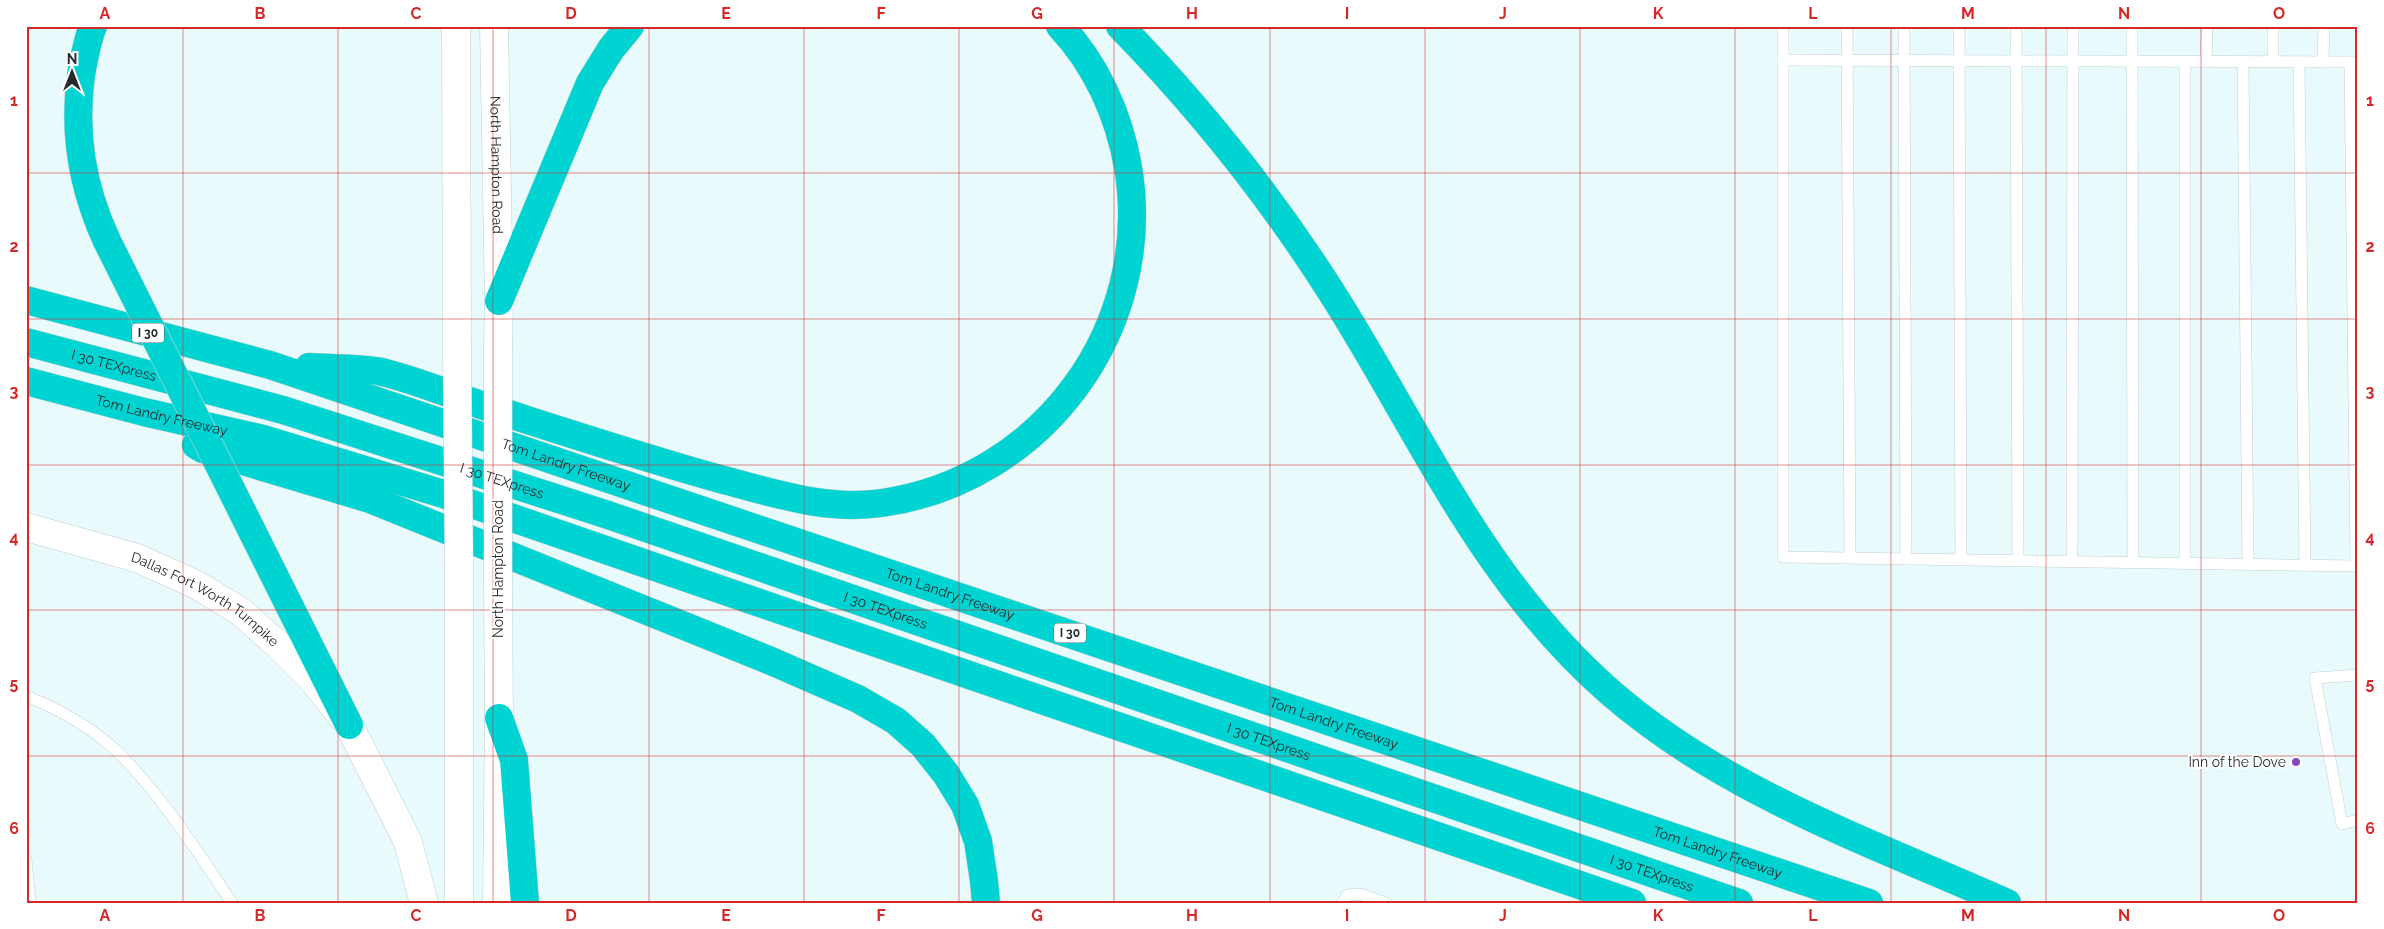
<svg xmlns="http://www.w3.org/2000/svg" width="2384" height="929" viewBox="0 0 2384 929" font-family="Raleway,sans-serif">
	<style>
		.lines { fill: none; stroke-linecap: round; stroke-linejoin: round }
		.lane-casing { stroke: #c0d0d4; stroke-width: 12 }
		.secondary-casing { stroke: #c0d0d4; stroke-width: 29 }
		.highway-casing { stroke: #d3d5d5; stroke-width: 29 }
		.lane { stroke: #fff; stroke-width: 11 }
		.secondary { stroke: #fff; stroke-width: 28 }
		.highway { stroke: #00d4d3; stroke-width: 28 }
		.secondary-bridge-casing { stroke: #c0d0d4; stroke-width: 29; stroke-linecap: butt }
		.highway-bridge-casing { stroke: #d3d5d5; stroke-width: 29; stroke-linecap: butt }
		.secondary-bridge { stroke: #fff; stroke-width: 28 }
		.highway-bridge { stroke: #00d4d3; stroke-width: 28 }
		.grid { fill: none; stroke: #d62828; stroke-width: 1; stroke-opacity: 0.55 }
		.poi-dot { fill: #8748bd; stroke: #fff; stroke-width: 2 }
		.labels { text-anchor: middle; stroke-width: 4; stroke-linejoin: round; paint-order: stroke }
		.shield { fill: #fff; stroke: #666b6c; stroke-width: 1 }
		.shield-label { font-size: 12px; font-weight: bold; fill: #252b2d }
		.street-label { font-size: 14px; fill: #252b2d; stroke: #fff }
		.poi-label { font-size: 14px; fill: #252b2d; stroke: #fff; text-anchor: end }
		.neatline { fill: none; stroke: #d62828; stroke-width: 2 }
		.grid-label { font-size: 16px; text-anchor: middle; font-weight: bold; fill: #d62828 }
	</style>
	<rect width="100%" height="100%" fill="#e9fafd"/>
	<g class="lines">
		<g class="lane-casing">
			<g id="lane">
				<path d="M1783,26V557L2356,566L2350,62"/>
				<path d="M1847,26L1850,558"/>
				<path d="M1904,26L1906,559"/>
				<path d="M1959,26L1961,560"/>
				<path d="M2016,26L2018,561"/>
				<path d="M2132,26L2133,563"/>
				<path d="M1783,60L2356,62"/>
				<path d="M2185,62V563"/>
				<path d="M2206,62L2207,26"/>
				<path d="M2243,62L2248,564"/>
				<path d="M2273,62V26"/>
				<path d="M2299,62L2305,565"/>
				<path d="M2323,62L2324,26"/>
				<path d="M2072,562L2073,26"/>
				<path d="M2358,675L2315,678L2342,824L2358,820"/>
				<path d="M26,696C56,708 87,725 111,746C157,788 197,851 232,903"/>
				<path d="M26,859L30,903"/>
				<path d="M1343,903L1347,895L1360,894L1386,903"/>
			</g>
		</g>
		<g class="secondary-casing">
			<g id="secondary">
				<path d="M456,26L457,352"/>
				<path id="s1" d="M494,26L499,301L498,349"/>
				<path id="s2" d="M26,527L137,558L195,584L240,611L277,644L312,679L349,725L408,842L424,903"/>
				<path d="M459,903V566"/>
				<path d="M497,903L499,718L498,584"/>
			</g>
		</g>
		<g class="highway-casing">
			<g id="highway">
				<path d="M93,26C87,41 84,59 81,75C73,134 82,187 107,241"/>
				<path d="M1120,26C1200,108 1271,197 1332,293C1421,433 1482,581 1611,693C1725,792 1870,842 2007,903"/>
				<path id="s3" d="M26,300L270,365L1869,903"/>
				<path d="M499,301L590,83L611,49L630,26"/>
				<path id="s4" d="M26,342L283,410L605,514L1739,903"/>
				<path d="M309,367C333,369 359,367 382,372C419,381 456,397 493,409C568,433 644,458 720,479C774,493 826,511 882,503C1043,480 1155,327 1128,167C1119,115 1096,64 1060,26"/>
				<path id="s5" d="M26,381L144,412L263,439L440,493L1632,903"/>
				<path d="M196,445L203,449L370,499L771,661L858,699L896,721L923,745L946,774L965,805L978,841L984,881L986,903"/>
				<path d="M252,531L349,725"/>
				<path d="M499,718L514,760L525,903"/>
			</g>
		</g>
		<use href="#lane" class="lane"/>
		<use href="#secondary" class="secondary"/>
		<use href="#highway" class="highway"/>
		<g class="secondary-bridge-casing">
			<g id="secondary-bridge">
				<path d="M498,349V584"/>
				<path d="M457,352L459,566"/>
			</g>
		</g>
		<g class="highway-bridge-casing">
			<path id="highway-bridge" d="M107,241L252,531"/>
		</g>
		<use href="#secondary-bridge" class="secondary-bridge"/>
		<use href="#highway-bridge" class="highway-bridge"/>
	</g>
	<path class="grid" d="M183,26V903M338,26V903M493,26V903M649,26V903M804,26V903M959,26V903M1114,26V903M1270,26V903M1425,26V903M1580,26V903M1735,26V903M1891,26V903M2046,26V903M2201,26V903M26,173H2358M26,319H2358M26,465H2358M26,610H2358M26,756H2358"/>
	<circle class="poi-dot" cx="2296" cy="762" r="5"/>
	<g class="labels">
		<g class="shield">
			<rect x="132" y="323.5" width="32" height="19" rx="4"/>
			<rect x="1054" y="623.5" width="32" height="19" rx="4"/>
		</g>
		<g class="shield-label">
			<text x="148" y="337">I 30</text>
			<text x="1070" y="637">I 30</text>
		</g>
		<g class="street-label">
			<text dy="5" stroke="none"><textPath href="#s1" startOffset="139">North Hampton Road</textPath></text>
			<text dy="5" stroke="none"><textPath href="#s4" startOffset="91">I 30 TEXpress</textPath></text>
			<text dy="5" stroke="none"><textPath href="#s5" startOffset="140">Tom Landry Freeway</textPath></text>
			<text dy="5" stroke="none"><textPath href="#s3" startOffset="565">Tom Landry Freeway</textPath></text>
			<text dy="5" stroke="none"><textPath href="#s4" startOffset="496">I 30 TEXpress</textPath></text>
			<text transform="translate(498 569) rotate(-90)" y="5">North Hampton Road</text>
			<text dy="5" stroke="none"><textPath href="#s3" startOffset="970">Tom Landry Freeway</textPath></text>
			<text dy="5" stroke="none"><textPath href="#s2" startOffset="195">Dallas Fort Worth Turnpike</textPath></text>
			<text dy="5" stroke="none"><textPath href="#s4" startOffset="901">I 30 TEXpress</textPath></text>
			<text dy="5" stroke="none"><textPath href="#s3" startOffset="1375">Tom Landry Freeway</textPath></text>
			<text dy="5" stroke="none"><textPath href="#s4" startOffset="1306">I 30 TEXpress</textPath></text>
			<text dy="5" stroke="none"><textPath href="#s3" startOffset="1780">Tom Landry Freeway</textPath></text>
			<text dy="5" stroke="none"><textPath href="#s4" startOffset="1711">I 30 TEXpress</textPath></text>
		</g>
		<g class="poi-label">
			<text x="2286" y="767">Inn of the Dove</text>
		</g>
	</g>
	<rect width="2384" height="929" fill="none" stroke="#ffffff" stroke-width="55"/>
	<g transform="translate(72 72)" stroke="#ffffff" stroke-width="4" paint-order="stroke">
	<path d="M0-4L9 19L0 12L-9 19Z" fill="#252b2d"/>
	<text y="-8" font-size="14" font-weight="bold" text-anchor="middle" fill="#252b2d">N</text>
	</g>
	<rect x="28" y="28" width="2328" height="874" class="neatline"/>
	<g class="grid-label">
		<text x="105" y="19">A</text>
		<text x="260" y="19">B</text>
		<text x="416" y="19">C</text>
		<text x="571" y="19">D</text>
		<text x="726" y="19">E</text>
		<text x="881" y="19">F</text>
		<text x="1037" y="19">G</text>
		<text x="1192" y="19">H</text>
		<text x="1347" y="19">I</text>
		<text x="1503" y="19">J</text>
		<text x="1658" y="19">K</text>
		<text x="1813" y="19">L</text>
		<text x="1968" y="19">M</text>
		<text x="2124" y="19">N</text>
		<text x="2279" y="19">O</text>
		<text x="14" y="106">1</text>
		<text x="2370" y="106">1</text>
		<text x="14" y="252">2</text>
		<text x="2370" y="252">2</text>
		<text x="14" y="397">3</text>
		<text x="2370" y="397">3</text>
		<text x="14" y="543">4</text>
		<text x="2370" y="543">4</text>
		<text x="14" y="689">5</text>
		<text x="2370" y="689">5</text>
		<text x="14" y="834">6</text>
		<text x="2370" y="834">6</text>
		<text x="105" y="921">A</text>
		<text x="260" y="921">B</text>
		<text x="416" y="921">C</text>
		<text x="571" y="921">D</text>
		<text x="726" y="921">E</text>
		<text x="881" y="921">F</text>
		<text x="1037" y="921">G</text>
		<text x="1192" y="921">H</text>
		<text x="1347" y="921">I</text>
		<text x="1503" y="921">J</text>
		<text x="1658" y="921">K</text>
		<text x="1813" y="921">L</text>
		<text x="1968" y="921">M</text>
		<text x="2124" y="921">N</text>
		<text x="2279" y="921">O</text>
	</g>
</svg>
